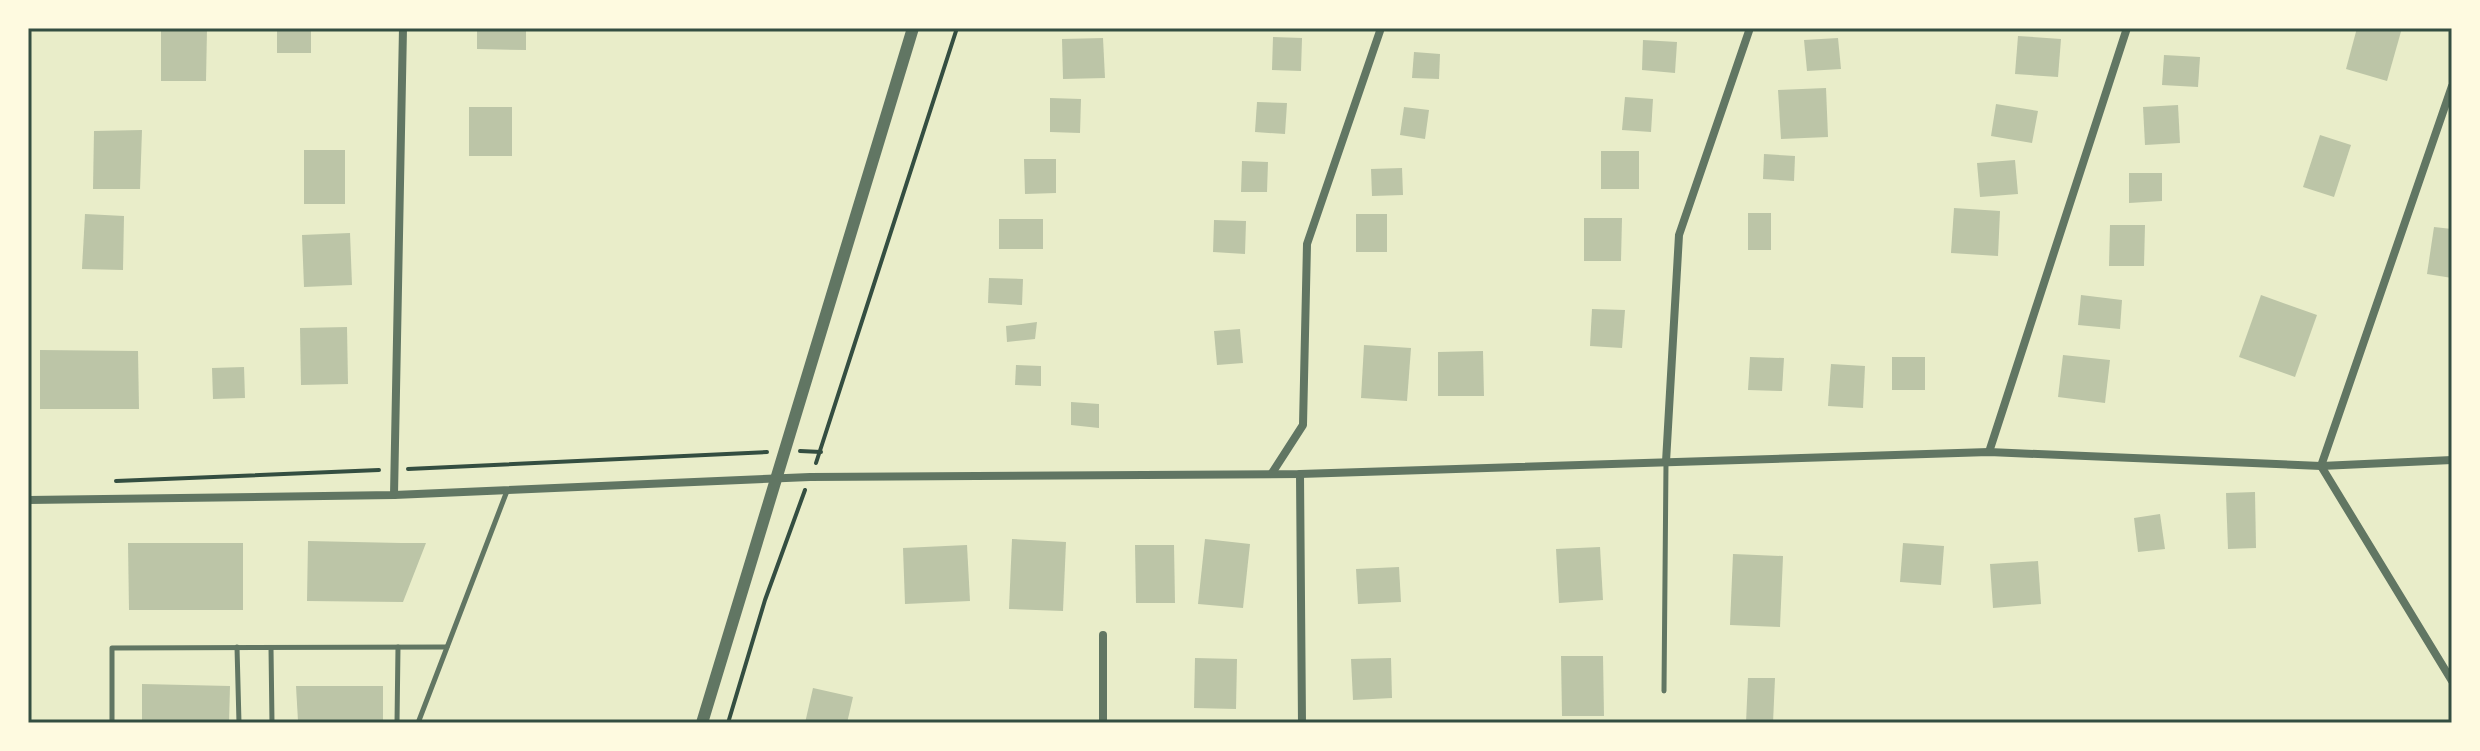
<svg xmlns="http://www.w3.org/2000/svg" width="2480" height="751" viewBox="0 0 2480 751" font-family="'Nunito Sans',sans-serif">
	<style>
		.building { fill: #bcc5a7 }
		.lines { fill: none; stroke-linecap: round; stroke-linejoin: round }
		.path { stroke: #344e41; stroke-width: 4 }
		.service { stroke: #617663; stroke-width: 5 }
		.minor { stroke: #617663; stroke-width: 8 }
		.tertiary { stroke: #617663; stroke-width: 12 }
		.neatline { fill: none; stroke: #344e41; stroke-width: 3 }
	</style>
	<rect width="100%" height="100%" fill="#e9edc9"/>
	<g class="building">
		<path d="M161,28L207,29L206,81H161Z"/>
		<rect x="277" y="28" width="34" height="25"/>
		<path d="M477,28H526V50L477,49Z"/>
		<path d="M2357,28H2402L2387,81L2346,69Z"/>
		<path d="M2018,36L2061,39L2058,77L2015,74Z"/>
		<path d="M1273,37L1302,38L1301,71L1272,70Z"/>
		<path d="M1103,38L1105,78L1063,79L1062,39Z"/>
		<path d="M1838,38L1841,69L1807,71L1804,40Z"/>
		<path d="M1643,40L1677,42L1675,73L1642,70Z"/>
		<path d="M1414,52L1440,54L1439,79L1412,78Z"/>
		<path d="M2164,55L2200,57L2198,87L2162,85Z"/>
		<path d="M1826,88L1828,137L1781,139L1778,90Z"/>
		<path d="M1625,97L1653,99L1651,132L1622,130Z"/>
		<path d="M1050,98L1081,99L1080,133L1050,132Z"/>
		<path d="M1257,102L1287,103L1285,134L1255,132Z"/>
		<path d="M1996,104L2038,111L2032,143L1991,136Z"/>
		<path d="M2178,105L2180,143L2145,145L2143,107Z"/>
		<rect x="469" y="107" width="43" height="49"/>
		<path d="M1404,107L1429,110L1425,139L1400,135Z"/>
		<path d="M142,130L140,189H93L94,131Z"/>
		<path d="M2320,135L2351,145L2334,197L2303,187Z"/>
		<rect x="304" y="150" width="41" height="54"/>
		<rect x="1601" y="151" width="38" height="38"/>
		<path d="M1764,154L1795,156L1794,181L1763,179Z"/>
		<path d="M1024,159H1056V193L1025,194Z"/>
		<path d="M2015,160L2018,194L1980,197L1977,163Z"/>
		<path d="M1242,161L1268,162L1267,192H1241Z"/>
		<path d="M1402,168L1403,195L1372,196L1371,169Z"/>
		<path d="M2129,173H2162V201L2129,203Z"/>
		<path d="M1954,208L2000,211L1998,256L1951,253Z"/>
		<rect x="1748" y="213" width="23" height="37"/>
		<path d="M85,214L124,216L123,270L82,269Z"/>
		<rect x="1356" y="214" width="31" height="38"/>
		<path d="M1584,218H1622L1621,261H1584Z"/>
		<rect x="999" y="219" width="44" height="30"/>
		<path d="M1214,220L1246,221L1245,254L1213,252Z"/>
		<path d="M2110,225H2145L2144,266H2109Z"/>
		<path d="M2434,227L2452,229V278L2427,274Z"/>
		<path d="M350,233L352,285L304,287L302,235Z"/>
		<path d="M989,278L1023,279L1022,305L988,303Z"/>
		<path d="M2081,295L2122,300L2120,329L2078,325Z"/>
		<path d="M2261,295L2317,315L2295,377L2239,357Z"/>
		<path d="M1592,309L1625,310L1622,348L1590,346Z"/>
		<path d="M1037,322L1035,339L1007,342L1006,326Z"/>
		<path d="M347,327L348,384L301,385L300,328Z"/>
		<path d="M1240,329L1243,363L1217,365L1214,331Z"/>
		<path d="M1364,345L1411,348L1407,401L1361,398Z"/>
		<path d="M40,350L138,351L139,409H40Z"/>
		<path d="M1483,351L1484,396H1438V352Z"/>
		<path d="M2063,355L2110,360L2105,403L2058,397Z"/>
		<path d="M1750,357L1784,358L1782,391L1748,390Z"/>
		<rect x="1892" y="357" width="33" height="33"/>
		<path d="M1831,364L1865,366L1863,408L1828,406Z"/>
		<path d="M1016,365L1041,366V386L1015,385Z"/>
		<path d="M244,367L245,398L213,399L212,368Z"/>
		<path d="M1071,402L1099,404V428L1071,425Z"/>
		<path d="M2255,492L2256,548L2228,549L2226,493Z"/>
		<path d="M2160,514L2165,549L2138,552L2134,518Z"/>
		<path d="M1012,539L1066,542L1063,611L1009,609Z"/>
		<path d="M1205,539L1250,544L1243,608L1198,604Z"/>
		<path d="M308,541L401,543H426L403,602L307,601Z"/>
		<path d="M128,543H243V610H129Z"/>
		<path d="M1903,543L1944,546L1941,585L1900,582Z"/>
		<path d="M967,545L970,601L905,604L903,548Z"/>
		<path d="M1135,545H1174L1175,603H1136Z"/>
		<path d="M1600,547L1603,600L1559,603L1556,549Z"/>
		<path d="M1733,554L1783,556L1780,627L1730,625Z"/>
		<path d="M2038,561L2041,604L1993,608L1990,564Z"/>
		<path d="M1399,567L1401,602L1358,604L1356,569Z"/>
		<path d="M1561,656H1603L1604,716H1562Z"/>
		<path d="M1195,658L1237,659L1236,709L1194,708Z"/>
		<path d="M1391,658L1392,698L1353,700L1351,659Z"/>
		<path d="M1748,678H1775L1773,723H1746Z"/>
		<path d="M142,684L230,686L229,723H142Z"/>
		<path d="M296,686H383V722L298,721Z"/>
		<path d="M813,688L853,697L847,723H805Z"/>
	</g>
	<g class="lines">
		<g class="path">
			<path d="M800,451L821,452"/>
			<path d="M816,463L957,28"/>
			<path d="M408,469L767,452"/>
			<path d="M116,481L379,470"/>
			<path d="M728,723L765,600L805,490"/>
		</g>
		<g class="service">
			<path d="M237,647L239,723"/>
			<path d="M271,648L272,723"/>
			<path d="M1664,691L1666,463"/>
			<path d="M112,722V648L447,647"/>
			<path d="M397,723L398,647"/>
			<path d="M418,723L507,491"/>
		</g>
		<g class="minor">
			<path d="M2452,86L2321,466L2452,681"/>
			<path d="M1989,452L2127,28"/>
			<path d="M1666,462L1679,235L1750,28"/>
			<path d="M1272,473L1303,425L1307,244L1381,28"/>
			<path d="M1300,474L1302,723"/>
			<path d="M394,495L403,28"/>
			<path d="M28,500L394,495L810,477L1300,474L1989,452L2321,466L2452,460"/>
			<path d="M1103,635V723"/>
		</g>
		<path class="tertiary" d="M702,723L913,28"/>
	</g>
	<rect width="2480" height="751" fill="none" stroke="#fefae0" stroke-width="60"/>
	<rect x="30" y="30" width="2420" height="691" class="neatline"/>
</svg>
